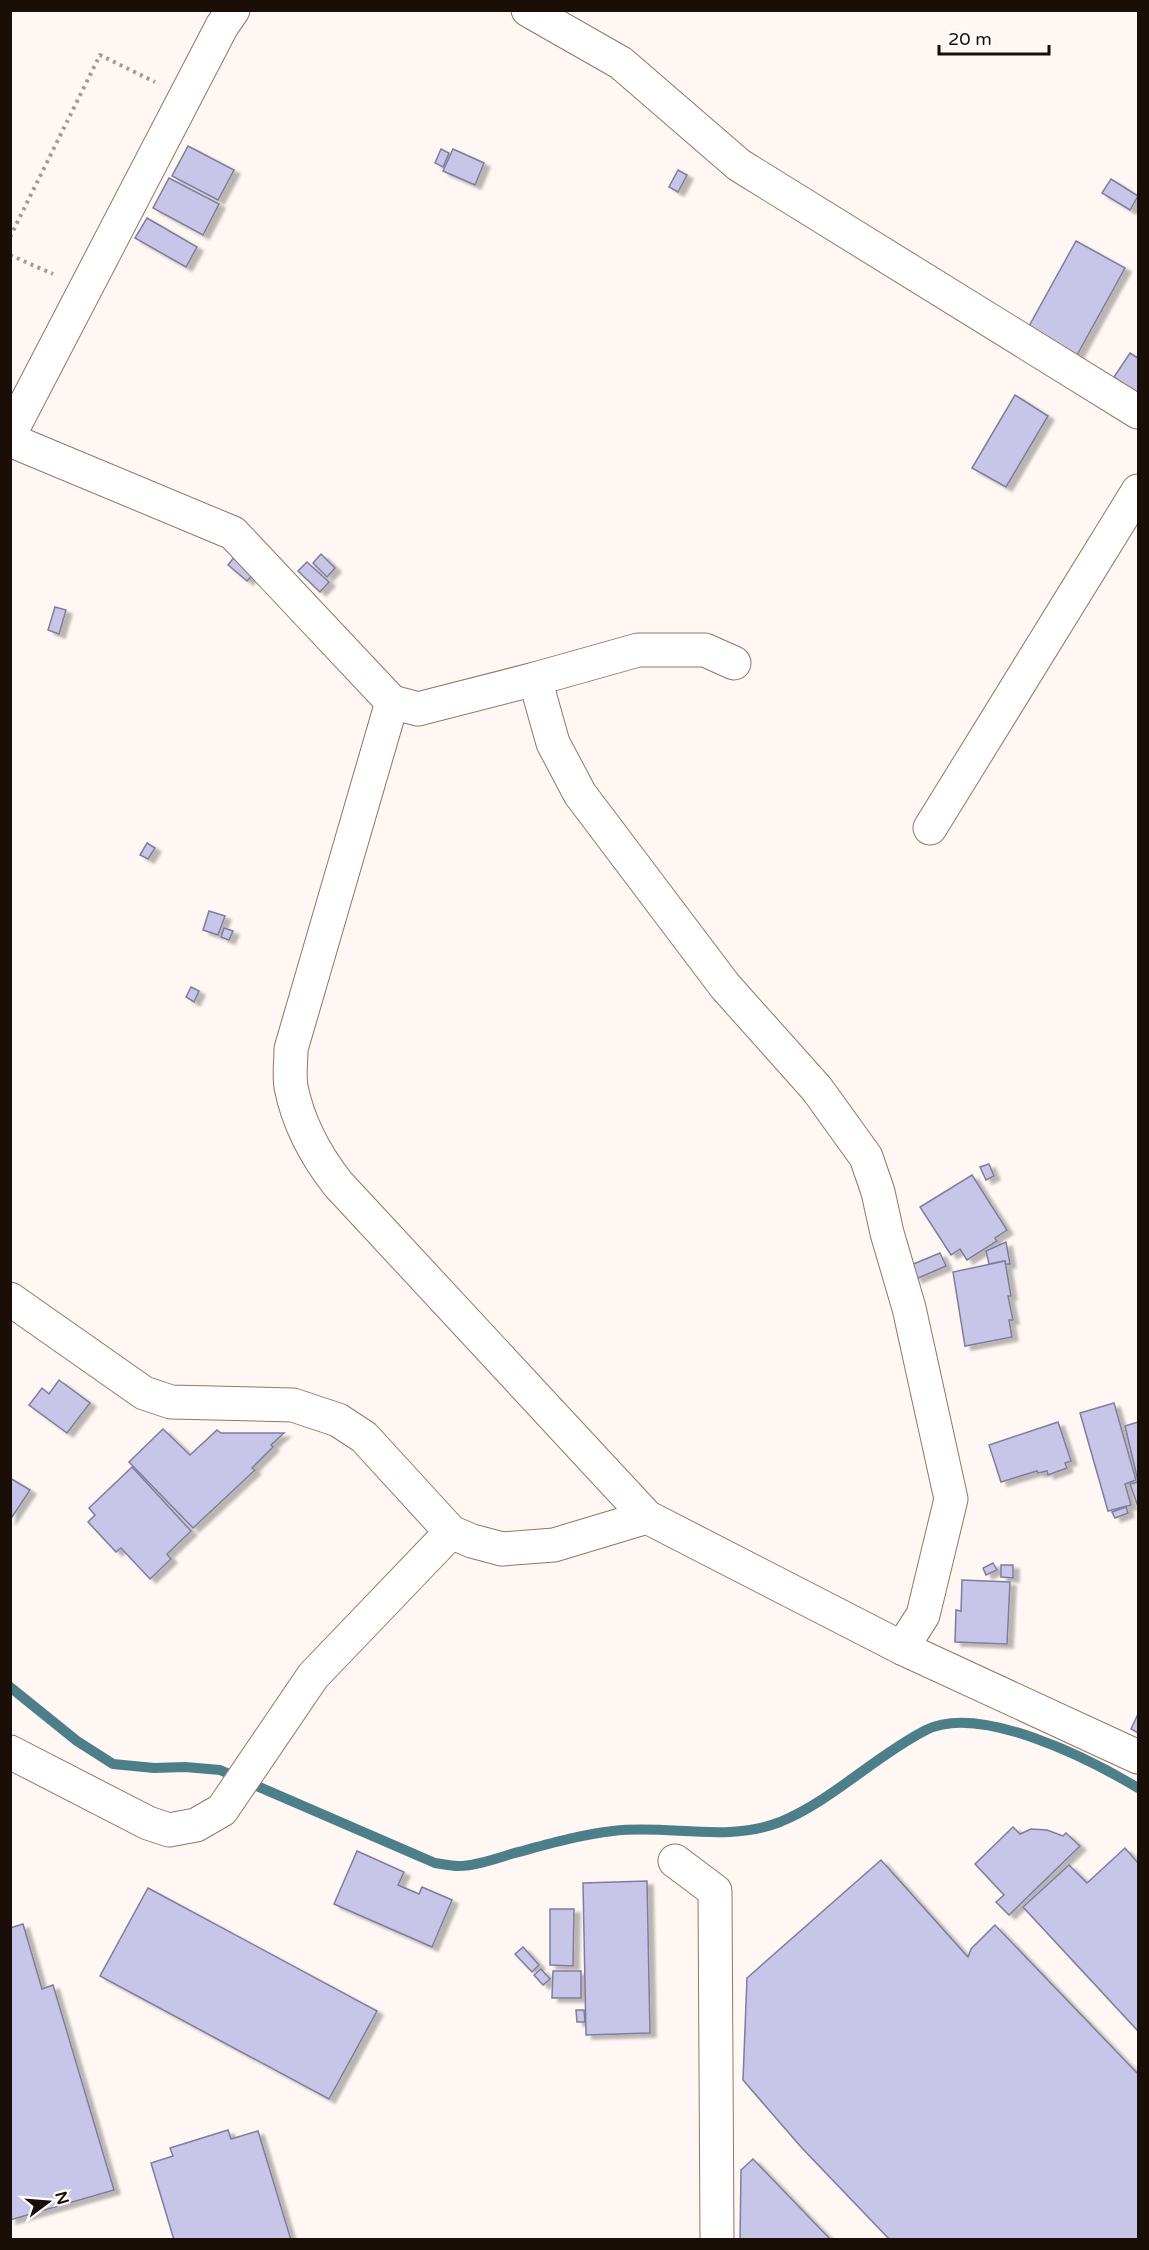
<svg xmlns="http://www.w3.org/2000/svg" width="1149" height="2250" viewBox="0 0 1149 2250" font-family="'Varela Round',sans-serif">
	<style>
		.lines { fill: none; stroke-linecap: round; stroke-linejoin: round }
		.stream { stroke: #4d7f8a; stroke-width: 10 }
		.building { fill: #c7c5e8; stroke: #7f7d9d; stroke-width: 1.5; filter: url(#shadow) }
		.street-casing { stroke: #947662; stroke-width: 35 }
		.path { stroke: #a49b96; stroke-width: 4; stroke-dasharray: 3 4.5; stroke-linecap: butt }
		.street { stroke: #fff; stroke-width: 33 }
	</style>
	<defs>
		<filter id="shadow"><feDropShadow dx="6" dy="4" stdDeviation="1.5" flood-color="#0004"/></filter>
	</defs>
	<rect width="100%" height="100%" fill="#fef7f3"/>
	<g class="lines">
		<path class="stream" d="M10,1687L77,1741L113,1764L154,1768L185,1767L220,1770L435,1863C443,1864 450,1866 458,1866C475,1866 495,1859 511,1854C545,1845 578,1835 613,1831C668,1824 726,1843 780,1822C833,1800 875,1756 926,1730C980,1703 1090,1759 1138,1788"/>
	</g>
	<g class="building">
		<path d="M188,146L234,170L218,200L172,176Z"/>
		<path d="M441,149L449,153L443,167L435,163Z"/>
		<path d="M453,149L484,163L475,185L443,171Z"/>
		<path d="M678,170L687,175L678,192L669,187Z"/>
		<path d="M169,178L219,204L203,235L153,208Z"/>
		<path d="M1111,179L1138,196L1130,210L1102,193Z"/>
		<path d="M147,218L197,247L186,267L135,238Z"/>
		<path d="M1076,241L1125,268L1077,355L1028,328Z"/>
		<path d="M1130,353L1138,358V394L1114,377Z"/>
		<path d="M1015,395L1048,416L1006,487L972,468Z"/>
		<path d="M321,554L335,568L327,577L313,563Z"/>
		<path d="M236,555L255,572L247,581L228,565Z"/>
		<path d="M307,562L329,582L320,592L298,571Z"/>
		<path d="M55,607L66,610L59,634L48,630Z"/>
		<path d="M147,843L155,848L148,859L140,855Z"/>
		<path d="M209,911L225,916L218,935L203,930Z"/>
		<path d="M224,928L233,931L229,940L221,937Z"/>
		<path d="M191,987L199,991L194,1002L186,997Z"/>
		<path d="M989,1164L994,1176L986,1180L980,1167Z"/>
		<path d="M972,1175L1007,1230L995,1238L997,1241L967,1260L960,1249L951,1255L920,1207Z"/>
		<path d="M1006,1242L1010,1264H1005V1261L989,1264L986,1251Z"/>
		<path d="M940,1253L946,1266L916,1279L911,1265Z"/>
		<path d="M1005,1261L1011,1296H1008L1013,1320H1009L1012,1337L965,1346L953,1272Z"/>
		<path d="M59,1380L90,1403L67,1433L29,1405L42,1388L49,1394Z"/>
		<path d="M1114,1403L1136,1480L1125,1484L1131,1505L1108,1511L1080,1413Z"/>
		<path d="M1058,1422L1071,1461L1065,1463L1067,1468L1048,1475L1047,1471L1038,1473L1037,1471L1001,1482L989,1445Z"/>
		<path d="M1138,1422V1476L1137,1477L1125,1426Z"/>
		<path d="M163,1429L190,1455L217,1430L221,1433H284L271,1445L273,1447L252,1468L255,1470L193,1528L129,1462Z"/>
		<path d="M132,1467L191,1531L167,1554L171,1559L150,1579L121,1548L116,1552L88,1522L95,1515L89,1508Z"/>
		<path d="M10,1478L30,1490L10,1520Z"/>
		<path d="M1138,1482V1504H1137L1130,1484Z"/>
		<path d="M1126,1507L1128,1513L1115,1518L1112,1512Z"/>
		<path d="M993,1563L997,1570L986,1575L983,1568Z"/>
		<path d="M1001,1565H1013V1578L1001,1577Z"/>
		<path d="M962,1580L1010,1582L1007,1644L955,1642L956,1610L961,1611Z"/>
		<path d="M1138,1714V1733L1131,1729Z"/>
		<path d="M1013,1827L1020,1834L1031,1829L1047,1830L1063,1836L1066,1833L1080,1846L1009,1915L996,1902L1004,1895L975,1864Z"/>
		<path d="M1125,1848L1138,1863V2031L1023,1907L1069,1865L1087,1883Z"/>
		<path d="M357,1851L404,1872L398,1885L419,1894L422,1887L452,1900L432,1947L334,1904Z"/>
		<path d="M881,1860L968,1957L971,1949L995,1925L1138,2074V2240H890L801,2147L743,2080L747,1978Z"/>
		<path d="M647,1881L650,2033L586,2035L583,1883Z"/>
		<path d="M148,1888L377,2011L329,2099L100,1976Z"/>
		<path d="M550,1909H574L573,1966L550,1965Z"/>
		<path d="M23,1924L42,1989L53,1985L114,2190L10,2220V1928Z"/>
		<path d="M523,1947L539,1965L532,1972L515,1954Z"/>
		<path d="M541,1969L550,1979L543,1985L534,1975Z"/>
		<path d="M553,1971H581V1998H552Z"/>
		<path d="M576,2010H584L585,2022H577Z"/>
		<path d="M228,2130L231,2139L258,2131L291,2240H174L151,2163L173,2156L170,2148Z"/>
		<path d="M753,2159L831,2240H740L741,2170Z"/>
	</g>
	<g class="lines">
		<g class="street-casing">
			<g id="street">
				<path d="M528,10L621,63L739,165L1138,412"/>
				<path d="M10,434L222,26L233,10"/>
				<path d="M10,440L233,533L392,702L291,1049C291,1061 289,1075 291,1087C298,1122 316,1156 338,1184L647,1517L902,1648L1138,1757"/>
				<path d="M535,679L553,743L580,794L725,986L817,1089L866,1157L878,1192L887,1233L909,1308L951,1499L923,1615L902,1648"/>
				<path d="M392,702L418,709L535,679L638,650H705L734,663"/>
				<path d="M930,828L1138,491"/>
				<path d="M10,1299L144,1393L171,1402L293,1405L338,1420L364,1437L451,1532L472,1541L502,1549L554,1545L647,1517"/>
				<path d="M10,1752L148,1823L169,1830L196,1825L222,1810L313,1676L451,1532"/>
				<path d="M675,1861L715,1891L717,2240"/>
			</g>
		</g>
		<g class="path">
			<path d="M10,237L100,55L155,82"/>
			<path d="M10,255L53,274"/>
		</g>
		<use href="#street" class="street"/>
	</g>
	<rect width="1149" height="2250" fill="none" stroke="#1a0f08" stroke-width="24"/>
	<g transform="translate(48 2202) rotate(74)" stroke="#ffffff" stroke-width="4.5" paint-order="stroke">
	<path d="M0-4.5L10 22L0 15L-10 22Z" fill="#1a0f08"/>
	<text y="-9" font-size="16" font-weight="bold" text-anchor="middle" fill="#1a0f08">N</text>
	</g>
	<path d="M939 45v9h110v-9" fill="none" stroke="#1a0f08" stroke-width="3"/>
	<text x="948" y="45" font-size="18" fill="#1a0f08" stroke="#ffffff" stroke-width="4.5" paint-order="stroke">20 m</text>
</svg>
